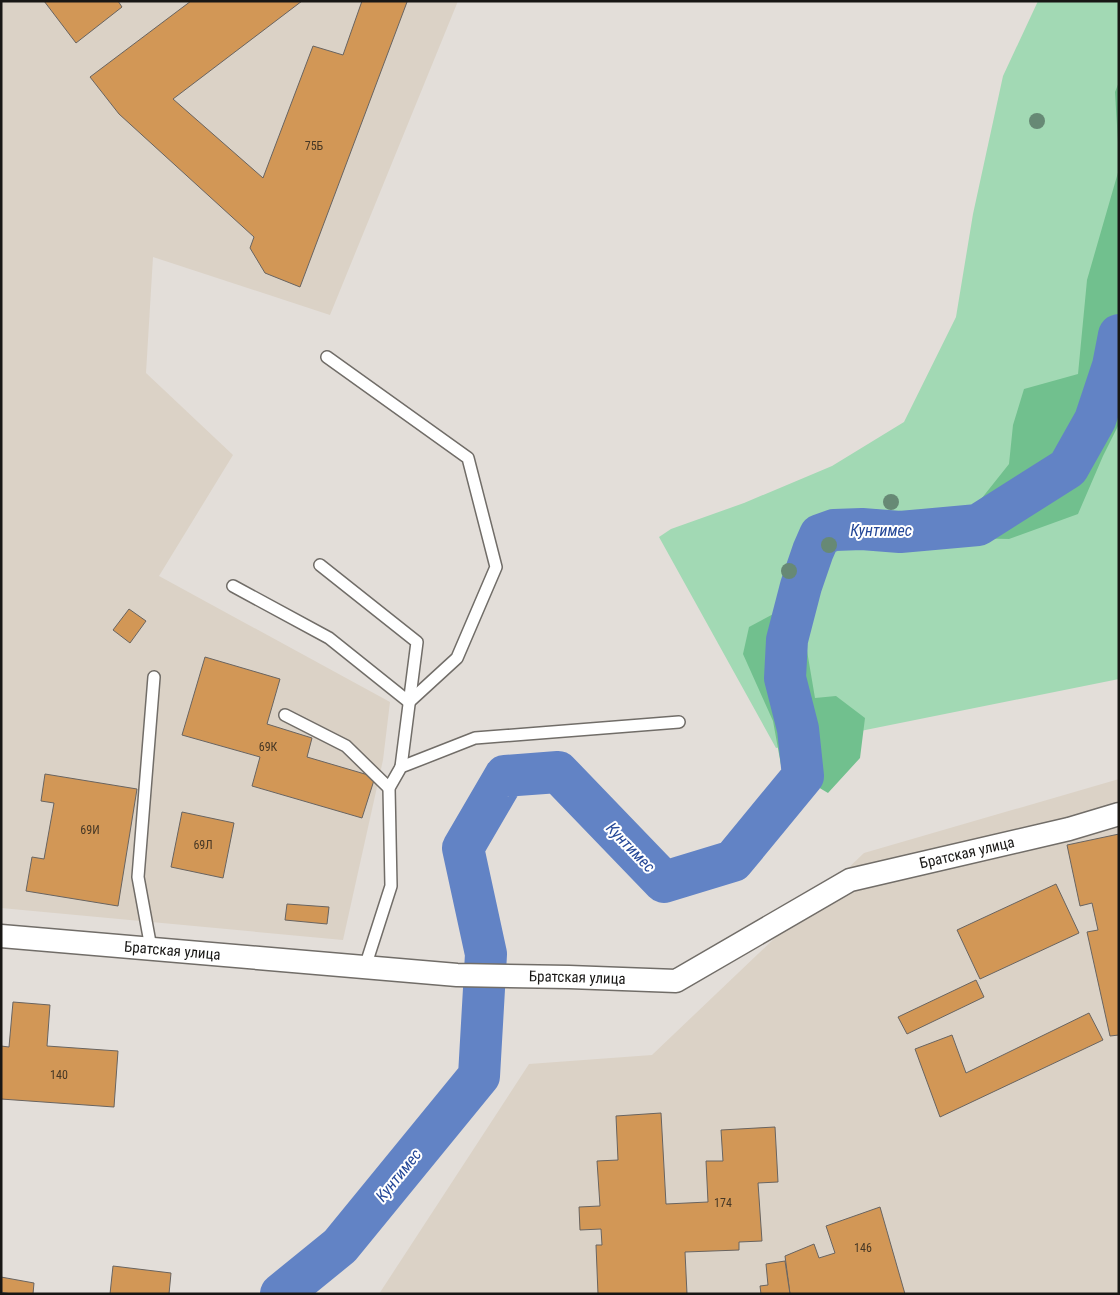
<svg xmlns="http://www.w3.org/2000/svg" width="1120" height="1295" viewBox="0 0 1120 1295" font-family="'Roboto Condensed',sans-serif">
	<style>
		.built { fill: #dbd2c6 }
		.green { fill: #a2d9b4 }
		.forest { fill: #71c08e }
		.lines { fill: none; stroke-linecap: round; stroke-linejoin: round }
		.river { stroke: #6283c5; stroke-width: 42 }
		.building { fill: #d29756; stroke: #696460 }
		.lane-casing { stroke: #716d68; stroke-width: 14 }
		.street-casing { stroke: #716d68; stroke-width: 25 }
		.lane { stroke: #fff; stroke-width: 11 }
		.street { stroke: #fff; stroke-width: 22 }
		.tree { fill: #678975 }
		.labels { text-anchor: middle; stroke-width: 4; stroke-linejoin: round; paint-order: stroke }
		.number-label { font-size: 12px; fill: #463725 }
		.street-label { font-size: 15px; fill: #181715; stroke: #fff }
		.water-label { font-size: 16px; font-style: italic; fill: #254898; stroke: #fff }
	</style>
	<rect width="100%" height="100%" fill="#e3ded9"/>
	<g class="built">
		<path d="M1,1H458L330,315L153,257L146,373L233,455L159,576L390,702L383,760L343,940L1,908Z"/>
		<path d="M1119,779V1294H379L529,1064L652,1055L864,853Z"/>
	</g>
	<path class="green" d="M1038,1H1119V679L776,748L659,537L671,529L744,503L832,466L904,422L956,317L973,214L1003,76Z"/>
	<g class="forest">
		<path d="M1119,82V159L1115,92Z"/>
		<path d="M1119,169V424L1103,456L1078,514L1009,539L967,538L954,514L974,508L1009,464L1013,425L1024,389L1078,374L1087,280Z"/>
		<path d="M779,611L804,633L815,698L836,696L865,718L860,758L828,793L781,765L773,721L743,654L749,627Z"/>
	</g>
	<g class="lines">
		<path class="river" d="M281,1294L340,1246L479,1076L486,954L463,848L505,776L558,772L664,882L733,861L803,776L798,729L785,678L787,640L801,586L813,551L820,535L834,530L862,529L900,532L978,525L1068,468L1095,420L1113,366L1119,335"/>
	</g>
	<g class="building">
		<path d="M44,1H118L122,7L76,43Z"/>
		<path d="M191,1H302L173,99L263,178L313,46L343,55L362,1H406L407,2L300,287L265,273L250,248L254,237L119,114L90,77Z"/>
		<path d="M129,609L146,621L130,643L113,630Z"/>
		<path d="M205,657L280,679L267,724L312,738L307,757L375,777L362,818L252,786L260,757L182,735Z"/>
		<path d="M45,774L137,789L118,906L26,891L32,857L44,859L54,803L41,801Z"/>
		<path d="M182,812L234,823L223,878L171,867Z"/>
		<path d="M1119,834V1035L1110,1036L1087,932L1098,930L1092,903L1080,906L1067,845Z"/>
		<path d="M1056,884L1079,933L980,979L957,930Z"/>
		<path d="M287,904L329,907L327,924L285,920Z"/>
		<path d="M976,980L984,997L907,1034L898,1017Z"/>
		<path d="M13,1002L50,1005L47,1046L118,1051L114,1107L1,1099V1046L9,1047Z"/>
		<path d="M1089,1013L1103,1040L940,1117L915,1049L952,1035L966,1073Z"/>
		<path d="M661,1113L666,1204L708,1202L706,1161H723L721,1130L775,1127L778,1182L758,1183L762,1241L739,1242V1250L685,1252L687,1294H598L596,1245H602L601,1229L580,1230L579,1207L600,1206L597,1161L618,1160L616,1116Z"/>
		<path d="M880,1207L905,1294H790L785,1256L814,1244L819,1258L835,1253L826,1226Z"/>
		<path d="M785,1261L790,1294H761L760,1286L768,1285L766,1264Z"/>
		<path d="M113,1266L171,1273L169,1294H110Z"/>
		<path d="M1,1277L34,1283L33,1294H11L1,1292Z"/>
	</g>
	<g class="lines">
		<g class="lane-casing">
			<g id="lane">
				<path d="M320,565L417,642L401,767"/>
				<path d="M233,586L329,638L409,702L457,658L496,567L468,458L327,357"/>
				<path d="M285,715L346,746L389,788"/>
				<path d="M151,948L138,877L154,677"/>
				<path d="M365,967L391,886L389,788L401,767L475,738L679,722"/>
			</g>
		</g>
		<g class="street-casing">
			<g id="street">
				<path id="s1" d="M1,936L457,975L569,977L676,981L850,880L1069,829L1119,814"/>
			</g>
		</g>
		<use href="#lane" class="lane"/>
		<use href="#street" class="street"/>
	</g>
	<g class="tree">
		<circle cx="1037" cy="121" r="8"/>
		<circle cx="891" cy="502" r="8"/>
		<circle cx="829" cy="545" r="8"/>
		<circle cx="789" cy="571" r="8"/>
	</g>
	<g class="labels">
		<g class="number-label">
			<text x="314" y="150">75Б</text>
			<text x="268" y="751">69К</text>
			<text x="90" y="834">69И</text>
			<text x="203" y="849">69Л</text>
			<text x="59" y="1079">140</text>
			<text x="723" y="1207">174</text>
			<text x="863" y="1252">146</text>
		</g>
		<g class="street-label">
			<text dy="5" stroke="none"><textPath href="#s1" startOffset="998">Братская улица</textPath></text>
			<text dy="5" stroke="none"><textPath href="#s1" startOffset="172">Братская улица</textPath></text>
			<text dy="5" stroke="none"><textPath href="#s1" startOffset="578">Братская улица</textPath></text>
		</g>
		<g class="water-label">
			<text x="881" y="536">Кунтимес</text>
			<text transform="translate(631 847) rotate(46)" y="6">Кунтимес</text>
			<text transform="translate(398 1175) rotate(-51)" y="6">Кунтимес</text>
		</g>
	</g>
	<rect width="1120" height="1295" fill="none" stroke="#181715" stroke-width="5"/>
</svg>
